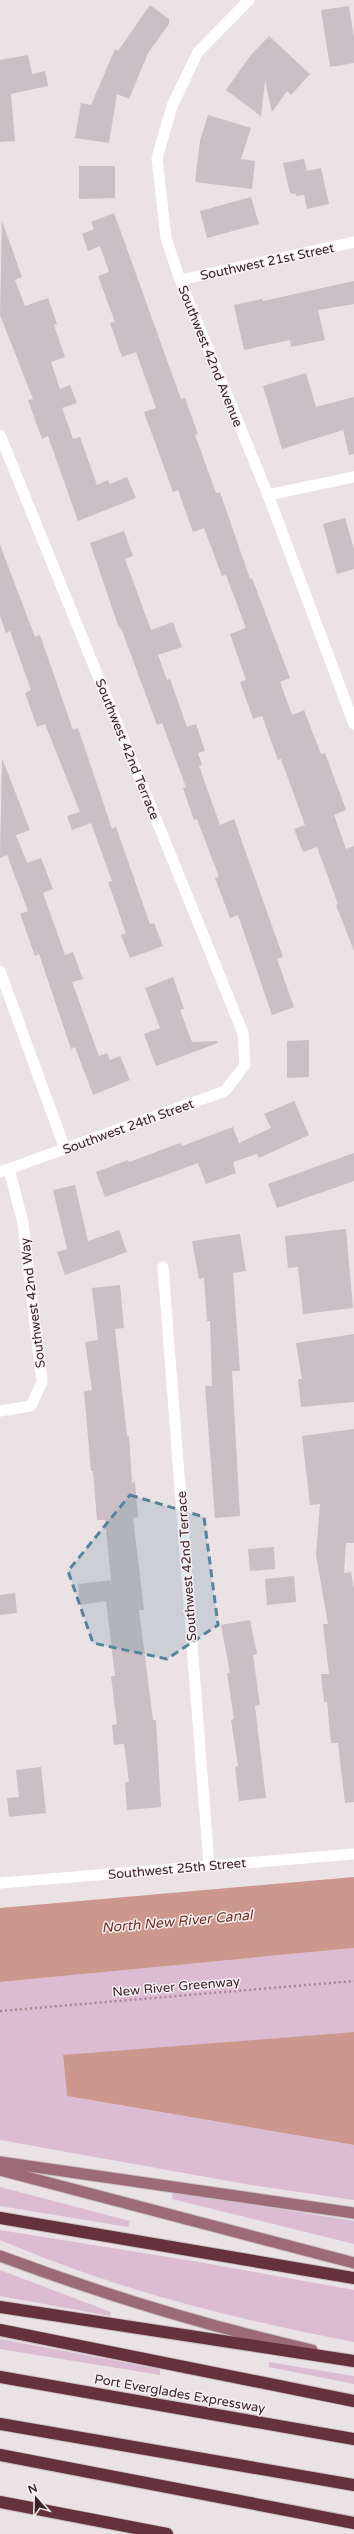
<svg xmlns="http://www.w3.org/2000/svg" width="354" height="2534" viewBox="0 0 354 2534" font-family="'Varela Round',sans-serif">
	<style>
		.green { fill: #dbbcd2 }
		.water { fill: #cc988e }
		.building { fill: #cbbec4 }
		.lines { fill: none; stroke-linecap: round; stroke-linejoin: round }
		.primary-casing { stroke: #c8c1c3; stroke-width: 13 }
		.motorway-casing { stroke: #c8c1c3; stroke-width: 14 }
		.path { stroke: #ac8591; stroke-width: 2.5; stroke-dasharray: 2 3; stroke-linecap: butt }
		.minor { stroke: #fff; stroke-width: 11 }
		.primary { stroke: #9d6a77; stroke-width: 11 }
		.motorway { stroke: #65313c; stroke-width: 12 }
		.marked { fill: #54859b; fill-opacity: 0.2; stroke: #54859b; stroke-width: 3; stroke-dasharray: 8 5; stroke-linejoin: round }
		.labels { text-anchor: middle; stroke-width: 3; stroke-linejoin: round; paint-order: stroke }
		.street-label { font-size: 13px; fill: #3b2329; stroke: #f8f2f5 }
		.water-label { font-size: 14px; font-style: italic; fill: #723022; stroke: #f8f2f5 }
	</style>
	<rect width="100%" height="100%" fill="#ebe2e6"/>
	<g class="green">
		<path d="M354,1948V2032L63,2056L67,2096L354,2145V2200L251,2185L0,2140V1982Z"/>
		<path d="M0,2187L130,2221L128,2227L0,2206Z"/>
		<path d="M173,2192L354,2221V2244L172,2199Z"/>
		<path d="M0,2230L193,2261L354,2290V2342C232,2319 115,2289 0,2240Z"/>
		<path d="M0,2270L111,2312L110,2316L0,2296Z"/>
		<path d="M0,2339L160,2369V2375L0,2349Z"/>
		<path d="M269,2362L354,2376V2384L269,2367Z"/>
	</g>
	<g class="water">
		<path d="M354,1877V1948L0,1982V1908Z"/>
		<path d="M354,2032V2145L67,2096L63,2055Z"/>
	</g>
	<g class="building">
		<path d="M150,5L169,19V24L148,53L129,99L117,94L109,143L75,138L81,103L91,105L115,49L118,51Z"/>
		<path d="M349,6L354,38V63L330,67L321,10Z"/>
		<path d="M269,36L310,74L291,95L287,91L272,112L265,81L261,116L226,90L250,56Z"/>
		<path d="M28,55L32,74L45,71L48,86L11,94L15,141L0,142V60Z"/>
		<path d="M208,115L251,128L241,159L255,161L252,189L195,182L200,141Z"/>
		<path d="M304,159L307,171L321,168L329,204L307,209L304,195L296,196V194L290,193L283,163Z"/>
		<path d="M79,166H115V198L79,199Z"/>
		<path d="M251,197L259,224L207,238L200,211Z"/>
		<path d="M114,213L181,399L185,398L198,434L195,435L216,493L220,492L250,579L252,578L290,678L280,682L292,715L304,710L321,754L325,753L346,810L334,815L346,849L354,846V951L336,905L338,904L317,847L303,852L294,829L305,825L281,759L278,760L262,716L253,719L240,682L246,680L230,634L246,628L226,575L222,576L204,528L193,532L178,490L173,492L144,412L156,408L136,352L122,357L110,323L115,322L98,276L109,272L100,246L88,251L82,234L94,229L91,222Z"/>
		<path d="M2,221L22,277L15,280L25,306L48,298L57,324L54,325L65,357L51,362L60,389L70,385L77,403L62,408L73,439L80,437L97,485L108,480L110,484L127,477L136,498L78,521L48,436L42,439L28,400L33,399L0,315Z"/>
		<path d="M354,281V304L318,310L325,340L291,347L290,340L244,350L234,305L262,299L263,301Z"/>
		<path d="M306,373L316,407L354,397V454L349,455L343,430L282,449L263,386Z"/>
		<path d="M345,518L354,549V569L337,574L323,524Z"/>
		<path d="M124,531L133,556L125,559L151,630L173,622L182,647L158,655L167,680L170,679L187,727L196,724L205,751L198,753L202,765L199,766L220,825L234,819L283,957L277,959L294,1007L272,1015L238,915L230,918L215,878L219,877L197,819L194,820L183,788L186,787L162,723L157,725L121,628H119L90,543Z"/>
		<path d="M0,545L35,637L40,635L73,730L78,728L112,829L116,827L150,924L154,923L163,946L130,958L121,935L126,933L108,882L112,881L91,823L72,830L67,816L80,812L45,724L37,727L25,693L31,690L10,631L6,633L0,616Z"/>
		<path d="M2,758L30,830L16,835L27,863L41,858L53,889L43,893L65,955L73,952L83,979L72,982L99,1056L107,1053L110,1060L120,1056L130,1080L93,1095L75,1047L71,1049L39,954L35,956L20,914L28,911L7,855L0,858Z"/>
		<path d="M173,977L184,1009L180,1010L192,1042L217,1041L218,1043L156,1066L144,1034L160,1028L145,988Z"/>
		<path d="M309,1040V1077L287,1078V1041Z"/>
		<path d="M294,1101L309,1135L259,1158L257,1154L233,1162L236,1173L206,1184L198,1163L105,1197L96,1172L128,1160L129,1162L180,1143L182,1146L233,1127L239,1143L271,1128L264,1114Z"/>
		<path d="M354,1153V1181L277,1208L268,1184Z"/>
		<path d="M75,1185L88,1241L119,1230L127,1252L65,1275L57,1252L67,1249L53,1190Z"/>
		<path d="M346,1229L353,1308L303,1314L298,1267L288,1268L285,1236Z"/>
		<path d="M240,1234L246,1271L233,1273L240,1371H232L240,1516L215,1518L205,1386H212L210,1321H207L204,1278L199,1279L192,1241Z"/>
		<path d="M120,1285L124,1328L115,1329L127,1436H129L132,1483L135,1482L138,1517L133,1518L144,1610H139L153,1720H156L161,1807L127,1810L125,1782H129L124,1744L114,1745L112,1725L117,1724L111,1676H115L106,1601L80,1605L78,1584L111,1580L105,1520H97L93,1471H91L84,1391L92,1390L85,1342L98,1340L92,1288Z"/>
		<path d="M354,1334V1402L301,1407L298,1379H302L296,1343Z"/>
		<path d="M354,1429V1543H346L344,1573L351,1572L354,1589V1802L345,1803L338,1743H331L327,1702H324L321,1674H329L323,1624H328L316,1555L320,1504L310,1505L302,1436Z"/>
		<path d="M274,1547L275,1569L250,1571L248,1549Z"/>
		<path d="M294,1576L296,1602L267,1605L265,1579Z"/>
		<path d="M15,1593L17,1613L0,1615V1595Z"/>
		<path d="M250,1620L257,1654L253,1655L260,1705L255,1706L266,1798L239,1801L235,1767L238,1766L231,1720L234,1719L227,1673H230L221,1625Z"/>
		<path d="M41,1767L46,1813L9,1817L7,1798L19,1797L16,1770Z"/>
	</g>
	<g class="lines">
		<g class="primary-casing">
			<g id="primary">
				<path d="M0,2162L354,2213"/>
				<path d="M0,2170L354,2263"/>
				<path d="M0,2256C102,2294 206,2326 312,2350"/>
			</g>
		</g>
		<g class="motorway-casing">
			<g id="motorway">
				<path d="M0,2218L354,2278"/>
				<path d="M0,2307L354,2361"/>
				<path d="M0,2330L354,2401"/>
				<path d="M0,2377L354,2439"/>
				<path d="M0,2424L354,2485"/>
				<path d="M0,2455L354,2523"/>
				<path d="M0,2502L167,2534"/>
			</g>
		</g>
		<path class="path" d="M0,2011L354,1981"/>
		<g class="minor">
			<path d="M249,0L198,52L172,106L157,158L166,238L180,280L268,495L354,724"/>
			<path d="M180,280L354,242"/>
			<path d="M0,435L243,1033L245,1065L225,1091L0,1172"/>
			<path d="M268,495L354,477"/>
			<path d="M0,971L65,1149"/>
			<path d="M163,1267L209,1865"/>
			<path d="M0,1411L31,1406L42,1382L23,1223L9,1169"/>
			<path d="M0,1883L354,1854"/>
		</g>
		<use href="#primary" class="primary"/>
		<use href="#motorway" class="motorway"/>
	</g>
	<path class="marked" d="M130,1495L204,1517L218,1625L167,1659L93,1643L68,1571Z"/>
	<g class="labels">
		<g class="street-label">
			<text transform="translate(267 261) rotate(-12)" y="5">Southwest 21st Street</text>
			<text transform="translate(211 356) rotate(68)" y="5">Southwest 42nd Avenue</text>
			<text transform="translate(128 749) rotate(68)" y="5">Southwest 42nd Terrace</text>
			<text transform="translate(128 1126) rotate(-20)" y="5">Southwest 24th Street</text>
			<text transform="translate(32 1303) rotate(-97)" y="5">Southwest 42nd Way</text>
			<text transform="translate(186 1566) rotate(-94)" y="5">Southwest 42nd Terrace</text>
			<text transform="translate(177 1868) rotate(-5)" y="5">Southwest 25th Street</text>
			<text transform="translate(176 1986) rotate(-5)" y="5">New River Greenway</text>
			<text transform="translate(180 2393) rotate(10)" y="5">Port Everglades Expressway</text>
		</g>
		<g class="water-label">
			<text transform="translate(177 1921) rotate(-5)" y="5">North New River Canal</text>
		</g>
	</g>
	<g transform="translate(36 2498) rotate(340)" stroke="#f8f2f5" stroke-width="3" paint-order="stroke">
	<path d="M0-3L7 15L0 10L-7 15Z" fill="#3b2329"/>
	<text y="-6" font-size="11" font-weight="bold" text-anchor="middle" fill="#3b2329">N</text>
	</g>
</svg>
